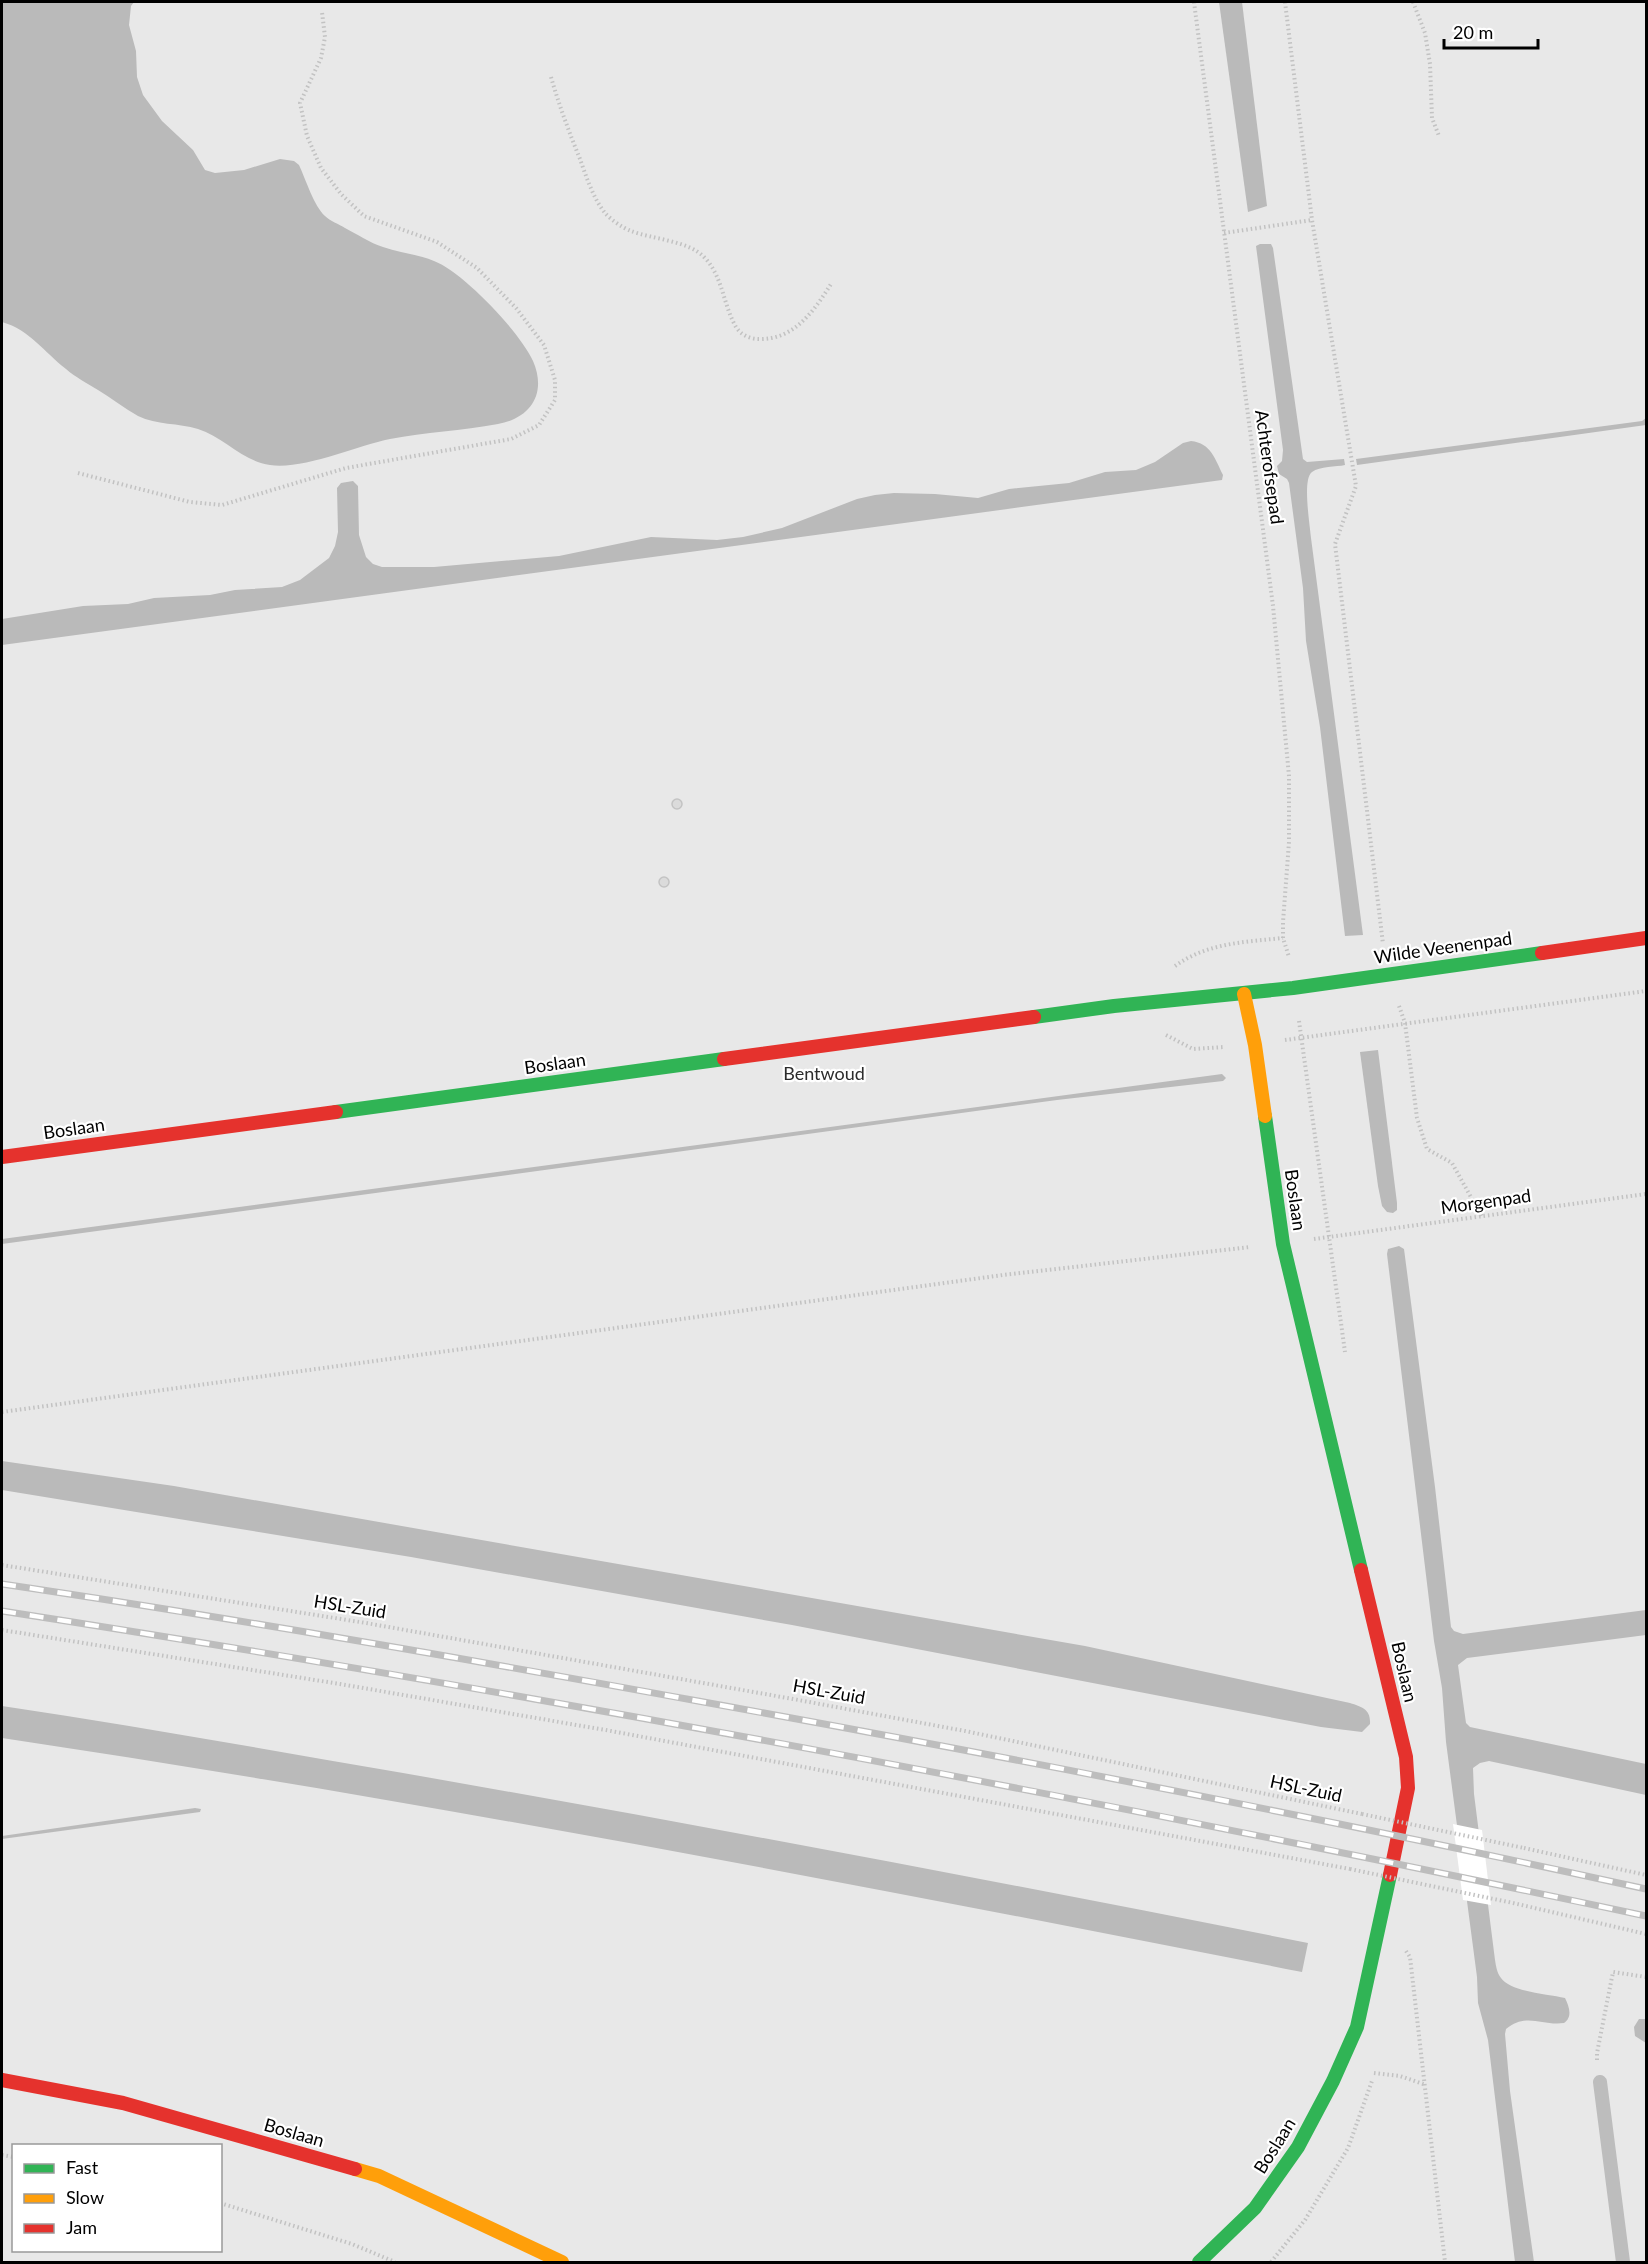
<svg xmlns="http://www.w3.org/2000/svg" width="1648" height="2264" viewBox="0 0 1648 2264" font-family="Lato,sans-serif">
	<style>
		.green { fill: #e8e8e8; fill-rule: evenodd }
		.water { fill: #bababa }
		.pier { fill: #fff }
		.building { fill: #dbdbdb; stroke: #c3c3c3; stroke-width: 1.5 }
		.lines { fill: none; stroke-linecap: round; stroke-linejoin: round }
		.path { stroke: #c2c2c2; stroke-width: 4; stroke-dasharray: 1.5 3; stroke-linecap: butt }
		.lane { stroke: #bdbdbd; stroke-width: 14 }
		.fast { stroke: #30b455; stroke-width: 14 }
		.slow { stroke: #ff9f0a; stroke-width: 14 }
		.jam { stroke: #e5322d; stroke-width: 14 }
		.rail-casing { stroke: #bdbdbd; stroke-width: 7 }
		.rail { stroke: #fff; stroke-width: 4.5; stroke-dasharray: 14; stroke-linecap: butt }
		.path-bridge { stroke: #c2c2c2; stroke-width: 4; stroke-dasharray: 1.5 3; stroke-linecap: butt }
		.labels { text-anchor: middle; stroke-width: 4.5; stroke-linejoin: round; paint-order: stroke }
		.street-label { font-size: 18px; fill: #000; stroke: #fff }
		.park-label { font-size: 18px; fill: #2c2c2c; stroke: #fff }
	</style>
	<rect width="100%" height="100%" fill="#fff"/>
	<path class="green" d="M2,2H1646V2262H2ZM14,2146H220V2250H14Z"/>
	<g class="water">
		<path d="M2,2H134L131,6L129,25L136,51L137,77L143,95L162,121L193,150L205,170L215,173L244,170L280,159L294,161L299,165C306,180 314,206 325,216C330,221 339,224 345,228C357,234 370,243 383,247C400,253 418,254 434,261C463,272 520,332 533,361C547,393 531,418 498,424C462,431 425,432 390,439C356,446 303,470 270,465C242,461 224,437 198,429C178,423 157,425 138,416C124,408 111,398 98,390C87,383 75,377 66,369C44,352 30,330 2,322Z"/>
		<path d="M1219,2H1242L1267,206L1248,212Z"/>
		<path d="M1260,244H1271L1273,248L1303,459L1307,462L1344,459L1345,465C1336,467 1320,466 1312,472C1302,479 1310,525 1311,538L1363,935L1345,936L1320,727L1306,641L1303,588L1289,483L1287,479L1279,474L1277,466L1282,461L1283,450L1256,246Z"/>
		<path d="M1646,418V425L1357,465L1356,459L1642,421Z"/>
		<path d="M1191,441C1211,443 1215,459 1223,475L1222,480L2,645V619L83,606L128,604L154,598L210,595L235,590L282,587L300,580L329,558L335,546L338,532L337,488L341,483L353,481L358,486L359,535L366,557L373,564L382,567H434L559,556L651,537L717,540L743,537L782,528L857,499L875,495L894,493L935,494L978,498L1009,489L1069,483L1105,472L1136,470L1155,462L1183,443Z"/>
		<path d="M1378,1050L1397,1203V1210L1393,1213L1387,1212L1382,1206L1378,1186L1360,1052Z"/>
		<path d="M1222,1074L1226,1078L1223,1081L1057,1100L2,1244V1239Z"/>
		<path d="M1399,1246L1404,1249L1435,1487L1451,1627L1454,1631L1463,1634L1646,1610V1635L1467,1658L1458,1665L1466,1723L1470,1727L1646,1764V1795L1489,1761L1480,1763L1473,1768L1474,1794L1495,1960C1496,1966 1497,1973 1501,1978C1511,1992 1548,1994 1565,1998C1569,2006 1573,2017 1564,2023C1541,2026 1527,2012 1506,2029L1505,2034L1510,2091L1534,2262H1515L1488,2040L1478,2003L1477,1977L1446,1742L1442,1688L1434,1641L1387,1254L1388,1249Z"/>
		<path d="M2,1461L174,1486L1085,1646L1350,1703C1362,1707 1371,1709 1370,1724L1362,1732L1321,1727L792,1625L411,1557L2,1490Z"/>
		<path d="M2,1706C136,1726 269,1750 403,1773C705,1826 1007,1883 1308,1943L1302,1972C870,1887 437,1803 2,1738Z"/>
		<path d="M195,1808L201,1809L200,1812L2,1839V1836Z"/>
		<path d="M1639,2019H1646V2043L1635,2036L1634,2027Z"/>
	</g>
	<path class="pier" d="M1453,1824L1482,1830L1491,1905L1463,1900Z"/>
	<g class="building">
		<circle cx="677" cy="804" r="5"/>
		<circle cx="664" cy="882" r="5"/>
	</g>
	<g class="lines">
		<g class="path">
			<path d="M1194,2L1273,606L1289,776V842L1283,922V938L1289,957"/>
			<path d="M1285,2L1312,220L1356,486L1335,544L1383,944"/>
			<path d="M1413,2L1425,33L1430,64L1432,118L1439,136"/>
			<path d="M551,77C559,105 569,132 580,159C586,176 593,198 605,213C611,220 623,228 631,231C652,239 689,241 704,257C723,276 723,305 736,327C741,335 750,339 759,339C794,340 814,311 831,284"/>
			<path d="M1224,233L1312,220"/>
			<path d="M78,473L190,502L222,505L346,468L511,439L539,425L555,400V380L544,345L516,308L477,268L437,242L364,216L341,194L321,168L307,136L300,103L321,58L325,37L322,12"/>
			<path d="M1175,966C1207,943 1244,942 1283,938"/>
			<path d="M1399,1006L1405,1023L1417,1118L1427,1149L1452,1163L1482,1217"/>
			<path d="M1299,1021L1345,1352"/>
			<path d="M1166,1035L1193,1049L1224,1047"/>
			<path d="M1285,1040L1646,991"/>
			<path d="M1314,1239L1646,1194"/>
			<path d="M2,1412L1003,1275L1250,1247"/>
			<path d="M2,1565L366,1623L793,1699L965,1731L1362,1814"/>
			<path d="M2,1630L340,1684L611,1731L1350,1869"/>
			<path d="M1524,1848L1646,1875"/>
			<path d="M1513,1903L1646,1934"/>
			<path d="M1406,1951L1410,1957L1445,2262"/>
			<path d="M1597,2060V2053L1613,1972L1646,1977"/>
			<path d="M1374,2073L1400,2076L1426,2085"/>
			<path d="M2,2155L14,2157"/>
			<path d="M220,2203L352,2244L395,2262"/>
			<path d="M1271,2262L1305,2220L1348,2148L1372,2081"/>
		</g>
		<path class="lane" d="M1600,2082L1623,2262"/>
		<g class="fast">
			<path d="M1034,1017L1114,1006L1293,988L1542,953"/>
			<path d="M336,1112L724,1059"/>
			<path d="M1265,1116L1283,1244L1361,1570"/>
			<path d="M1199,2262L1255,2208L1298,2147L1333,2081L1357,2027L1390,1875"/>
		</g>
		<g class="slow">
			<path d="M1244,994L1255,1045L1265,1116"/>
			<path d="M355,2169L379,2176L562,2262"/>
		</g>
		<g class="jam">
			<path d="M1542,953L1646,938"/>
			<path d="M724,1059L1034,1017"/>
			<path d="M2,1157L336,1112"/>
			<path d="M1361,1570L1406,1757L1408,1788L1390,1875"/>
			<path d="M2,2080L123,2103L355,2169"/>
		</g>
		<g class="rail-casing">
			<g id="rail">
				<path d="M2,1584C234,1618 466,1659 698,1701C1015,1758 1332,1820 1646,1889"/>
				<path d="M2,1611C553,1696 1101,1800 1646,1916"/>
			</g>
		</g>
		<use href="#rail" class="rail"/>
		<g class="path-bridge">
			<path d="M1362,1814L1524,1848"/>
			<path d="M1350,1869L1513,1903"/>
		</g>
	</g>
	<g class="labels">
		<g class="street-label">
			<text transform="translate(1269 467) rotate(82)" y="6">Achterofsepad</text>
			<text transform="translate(1443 948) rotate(-8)" y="6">Wilde Veenenpad</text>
			<text transform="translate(555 1064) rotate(-8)" y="6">Boslaan</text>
			<text transform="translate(74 1129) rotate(-8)" y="6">Boslaan</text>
			<text transform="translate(1295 1200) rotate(82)" y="6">Boslaan</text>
			<text transform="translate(1486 1202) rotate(-8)" y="6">Morgenpad</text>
			<text transform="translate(350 1607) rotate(9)" y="6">HSL-Zuid</text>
			<text transform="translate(1404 1672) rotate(77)" y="6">Boslaan</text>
			<text transform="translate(829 1692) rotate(10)" y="6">HSL-Zuid</text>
			<text transform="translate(1306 1789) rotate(12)" y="6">HSL-Zuid</text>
			<text transform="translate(294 2133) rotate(16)" y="6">Boslaan</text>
			<text transform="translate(1275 2146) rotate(-58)" y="6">Boslaan</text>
		</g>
		<g class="park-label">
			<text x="824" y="1080">Bentwoud</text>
		</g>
	</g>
	<rect width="1648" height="2264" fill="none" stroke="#000000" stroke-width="6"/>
	<rect x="12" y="2144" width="210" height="108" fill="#ffffff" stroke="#999999" stroke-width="1.5"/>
	<rect x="24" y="2164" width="30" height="9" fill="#30b455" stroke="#999999" stroke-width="1.5"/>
	<text x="66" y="2174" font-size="18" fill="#000000">Fast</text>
	<rect x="24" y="2194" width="30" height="9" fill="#ff9f0a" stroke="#999999" stroke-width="1.5"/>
	<text x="66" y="2204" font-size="18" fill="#000000">Slow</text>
	<rect x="24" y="2224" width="30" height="9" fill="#e5322d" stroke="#999999" stroke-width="1.5"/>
	<text x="66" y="2234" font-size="18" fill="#000000">Jam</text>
	<path d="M1444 39v9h94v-9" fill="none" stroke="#000000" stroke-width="3"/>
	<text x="1453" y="39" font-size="18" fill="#000000" stroke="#ffffff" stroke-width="4.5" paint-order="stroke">20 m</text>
</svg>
